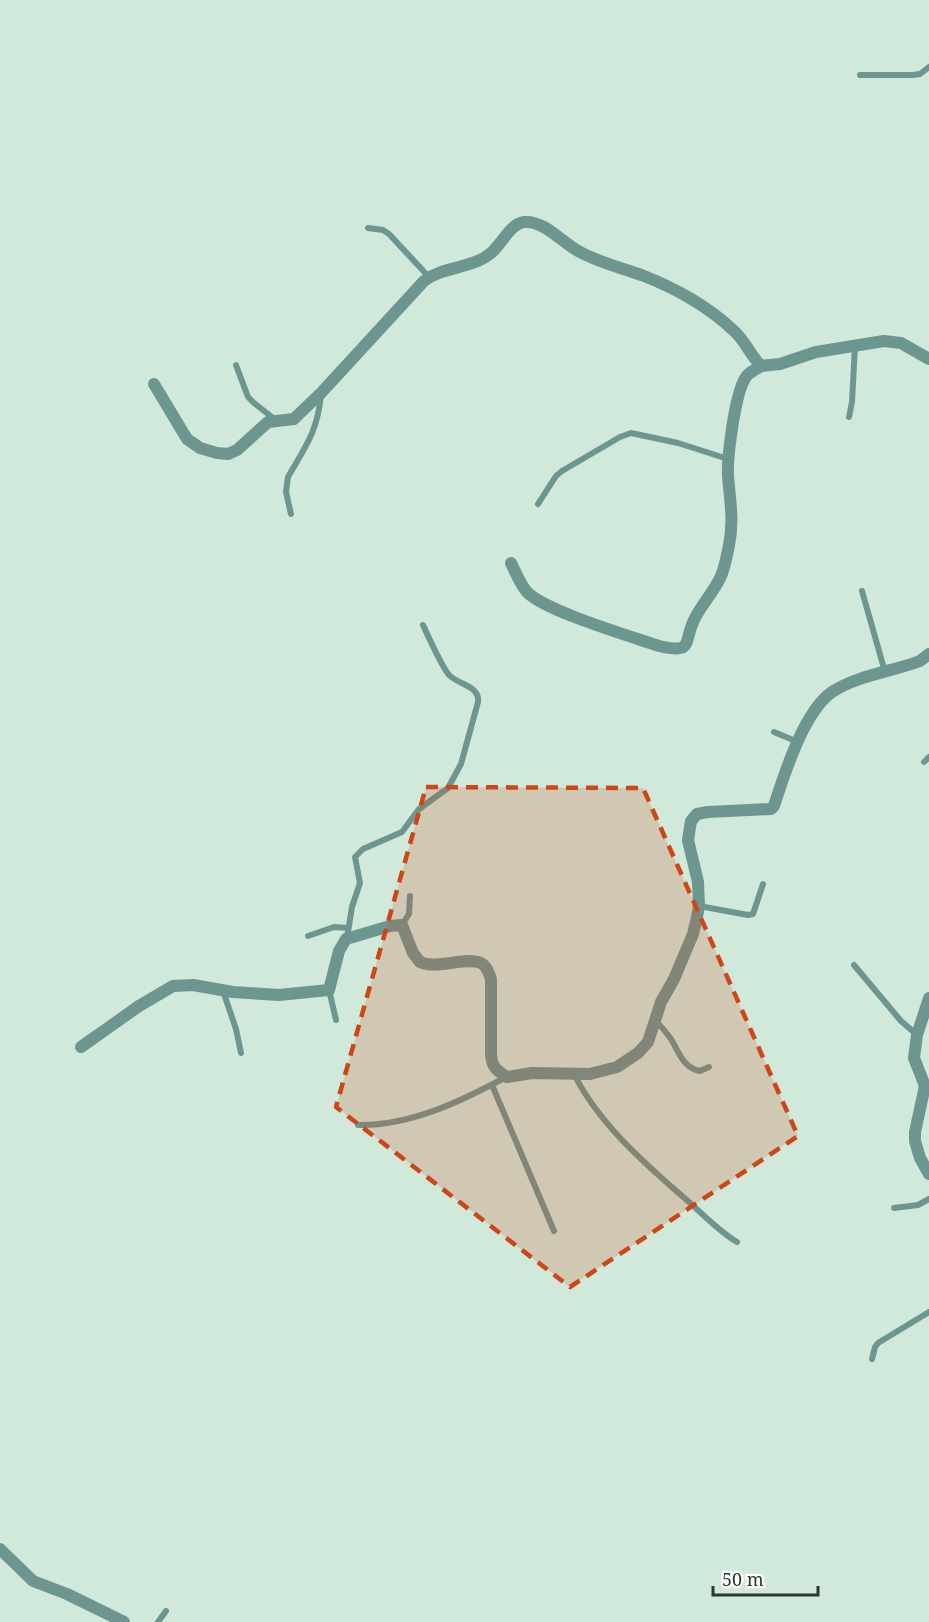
<svg xmlns="http://www.w3.org/2000/svg" width="929" height="1622" viewBox="0 0 929 1622" font-family="'Noto Serif',serif">
	<style>
		.lines { fill: none; stroke-linecap: round; stroke-linejoin: round }
		.lane { stroke: #6e9690; stroke-width: 6 }
		.street { stroke: #6e9690; stroke-width: 12 }
		.marked { fill: #ce4617; fill-opacity: 0.2; stroke: #ce4617; stroke-width: 4.5; stroke-dasharray: 12 8; stroke-linejoin: round }
	</style>
	<rect width="100%" height="100%" fill="#d1e9da"/>
	<g class="lines">
		<g class="lane">
			<path d="M860,75H913L920,74L929,67"/>
			<path d="M368,228L383,230L389,234L429,277"/>
			<path d="M236,365L248,397L254,403L277,421"/>
			<path d="M849,417L852,402L855,346"/>
			<path d="M538,504L556,476L562,471L620,437L631,433L678,443L728,459"/>
			<path d="M291,514L286,492L288,477C306,446 318,430 321,394"/>
			<path d="M862,591L885,672"/>
			<path d="M774,732L798,742"/>
			<path d="M924,762L929,757"/>
			<path d="M699,906L748,915L753,914L763,884"/>
			<path d="M402,925L409,914L410,896"/>
			<path d="M308,936L334,927L348,928"/>
			<path d="M347,938L352,907L360,883L355,857L363,849L402,832L419,809L448,788L461,764L478,702C480,686 459,685 449,675C442,667 428,636 423,625"/>
			<path d="M854,965L901,1021L916,1034"/>
			<path d="M329,990L336,1020"/>
			<path d="M223,991L236,1029L241,1053"/>
			<path d="M655,1020C661,1026 666,1032 671,1039C679,1052 683,1068 700,1071L709,1067"/>
			<path d="M574,1074C600,1126 648,1166 691,1204C706,1217 720,1232 737,1242"/>
			<path d="M492,1085L554,1231"/>
			<path d="M358,1125C410,1126 462,1101 506,1077"/>
			<path d="M894,1208L918,1205L929,1199"/>
			<path d="M872,1359L875,1347L878,1343L929,1312"/>
			<path d="M158,1622L166,1611"/>
		</g>
		<g class="street">
			<path d="M154,384L187,439L200,448L217,453L228,454L237,450L268,422L294,419L298,415L321,393L424,281C444,266 472,269 491,253C501,245 510,224 524,222C545,220 563,244 580,252C600,263 623,268 644,276C675,288 709,307 733,330C745,340 750,355 761,366L780,364L816,352L884,341L901,343L929,359"/>
			<path d="M511,563C516,573 520,584 527,592C545,611 630,636 659,646C694,654 683,643 694,620C701,605 714,592 721,576C725,567 727,555 729,545C734,522 730,500 728,476C727,458 735,392 746,377C749,372 755,370 761,366"/>
			<path d="M929,998L917,1035L914,1058L925,1086L915,1132V1141L920,1158L929,1174"/>
			<path d="M81,1047L139,1006L173,986L193,985L233,992L279,995L329,990L339,951L346,939L390,926L402,925L413,953L420,962C437,970 466,956 481,963C487,966 489,974 491,979V1055C492,1067 497,1071 507,1077L532,1073L590,1074L617,1067L638,1053L648,1042L661,1002L674,979L693,934L697,917L699,906L698,882L688,840L691,821L697,814L708,812L771,809L774,806C784,775 804,711 832,692C858,675 891,672 920,661L929,654"/>
			<path d="M0,1549L33,1581L67,1594L124,1622"/>
		</g>
	</g>
	<path class="marked" d="M426,787L643,788L798,1136L570,1287L336,1107Z"/>
	<path d="M713 1586v9h105v-9" fill="none" stroke="#2d3631" stroke-width="3"/>
	<text x="722" y="1586" font-size="18" fill="#2d3631" stroke="#ffffff" stroke-width="4.5" paint-order="stroke">50 m</text>
</svg>
